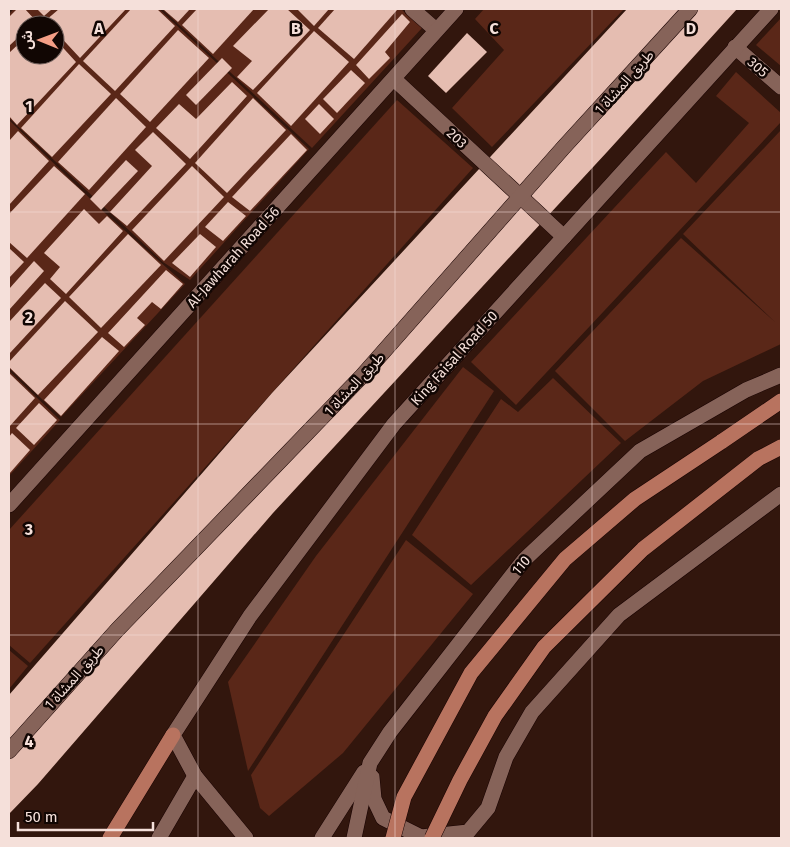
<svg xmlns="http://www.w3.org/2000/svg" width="790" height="847" viewBox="0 0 790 847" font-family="'Fira Sans','Noto Sans Arabic',sans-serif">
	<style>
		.green { fill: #5a2718; fill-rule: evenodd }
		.building { fill: #e5bdb1 }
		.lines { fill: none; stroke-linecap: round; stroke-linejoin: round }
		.minor-casing { stroke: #180200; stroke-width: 16 }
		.major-casing { stroke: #180200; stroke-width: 16 }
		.minor { stroke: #866359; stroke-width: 15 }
		.major { stroke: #b8735f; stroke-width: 15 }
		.major-bridge-casing { stroke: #180200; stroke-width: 16; stroke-linecap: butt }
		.major-bridge { stroke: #b8735f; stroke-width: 15 }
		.grid { fill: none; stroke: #f5e0da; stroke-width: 1; stroke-opacity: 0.55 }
		.labels { text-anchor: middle; stroke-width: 5; stroke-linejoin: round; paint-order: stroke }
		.street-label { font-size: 14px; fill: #f5e0da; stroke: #110603 }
		.grid-label { font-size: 16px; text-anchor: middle; font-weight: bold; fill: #f5e0da; stroke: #110603; stroke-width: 5; stroke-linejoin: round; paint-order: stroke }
	</style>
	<rect width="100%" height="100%" fill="#32160d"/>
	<g class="green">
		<path d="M14,9H159L309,149L190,280L163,262L9,118V14ZM25,25H55V55H25Z"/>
		<path d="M162,9H401L422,28L312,148Z"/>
		<path d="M484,9H624L492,147L452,108L504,50L475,19Z"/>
		<path d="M781,18V66L756,45Z"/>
		<path d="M736,72L781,113V122L516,405L471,362L666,152L696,183L749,123L716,96Z"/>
		<path d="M397,100L473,168L30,663L9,645V530Z"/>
		<path d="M9,120L106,214L185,284L61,417L9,368Z"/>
		<path d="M781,130V344L703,381L625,441L555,371L681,238L775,322L683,234Z"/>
		<path d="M463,367L494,391L248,771L228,682L316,556Z"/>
		<path d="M9,371L60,420L9,476Z"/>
		<path d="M553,378L621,443L471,585L412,535L501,399L518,412Z"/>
		<path d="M406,540L473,594L343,753L269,816L260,808L251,775Z"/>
		<path d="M9,650L28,666L9,689Z"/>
	</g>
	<g class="building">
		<path d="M17,9H25L36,21L31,25H25V31L9,46V17Z"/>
		<path d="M37,9H52L44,16Z"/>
		<path d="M59,9H126L80,58L55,31V25H49L45,21Z"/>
		<path d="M131,9H157L175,26L115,91L83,61Z"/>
		<path d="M163,9H190L178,22Z"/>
		<path d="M197,9H254L213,54L182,25Z"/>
		<path d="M269,9H287L310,30L253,90L237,77L252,61L233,46Z"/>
		<path d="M297,9H329L314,26Z"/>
		<path d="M335,9H395L397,10L354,59L318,28Z"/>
		<path d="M627,9H737L607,152L273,513L38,784L9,814V695L272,393Z"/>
		<path d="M402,14L410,22L385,52L390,58L369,79L356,65Z"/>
		<path d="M178,30L209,58L150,122L120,94Z"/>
		<path d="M314,31L349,62L291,126L257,93Z"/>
		<path d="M467,33L487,52L446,93L428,76Z"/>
		<path d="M25,38V55H55V39L76,62L17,125L9,116V53Z"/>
		<path d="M222,58L232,68L196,105L186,95Z"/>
		<path d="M79,64L111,94L52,157L21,128Z"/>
		<path d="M351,70L365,83L337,113L323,99Z"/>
		<path d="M232,82L247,96L190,159L156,128L179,104L196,119Z"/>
		<path d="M116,98L146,127L89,190L58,162Z"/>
		<path d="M253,98L286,130L227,193L195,163Z"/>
		<path d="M319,104L334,119L320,134L305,119Z"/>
		<path d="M18,131L49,161L9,205V141Z"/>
		<path d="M153,132L186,164L127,226L110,212L152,166L135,150Z"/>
		<path d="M291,134L307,150L250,211L232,197Z"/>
		<path d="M126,160L138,171L101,210L90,199Z"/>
		<path d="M54,166L85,194L27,258L9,242V214Z"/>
		<path d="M192,166L224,197L164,261L132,230Z"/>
		<path d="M228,202L246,216L223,241L205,227Z"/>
		<path d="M84,209L99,224L107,216L123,231L66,294L50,279L60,267L44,253Z"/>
		<path d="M128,234L161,265L101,328L69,297Z"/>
		<path d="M200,234L216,247L190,277L172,263Z"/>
		<path d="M9,248L24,262L9,278Z"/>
		<path d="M34,261L44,271L9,310V289Z"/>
		<path d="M166,270L183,284L161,309L152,302L137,318L145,325L124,347L108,333Z"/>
		<path d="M45,283L61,298L9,354V322Z"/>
		<path d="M65,301L98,332L38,395L9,367V362Z"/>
		<path d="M102,337L119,351L61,416L44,400Z"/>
		<path d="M9,373L35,398L9,427Z"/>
		<path d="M39,403L57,420L34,445L16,428Z"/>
		<path d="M12,433L30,450L9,474V437Z"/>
	</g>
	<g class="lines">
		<g class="minor-casing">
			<g id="minor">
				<path d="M412,9L436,30"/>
				<path d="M735,47L781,87"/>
				<path d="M394,79L564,237"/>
				<path d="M9,505L456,9"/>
				<path d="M9,751L117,630L362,376L563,148L690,9"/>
				<path d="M372,777L374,799L383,818L421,837L468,832L488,808L506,757L532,712L619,615L781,494"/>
				<path d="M159,838L195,776"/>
				<path d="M246,838L195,776L173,735L250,616L394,424L771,9"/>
				<path d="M322,838L364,772"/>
				<path d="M354,838L370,763L390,732L524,560L640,451L746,390L781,375"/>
			</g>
		</g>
		<g class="major-casing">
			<g id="major">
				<path d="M721,442L781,401"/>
				<path d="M110,838L173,735"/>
			</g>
		</g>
		<use href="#minor" class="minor"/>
		<use href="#major" class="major"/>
		<g class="major-bridge-casing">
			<g id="major-bridge">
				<path d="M393,838L404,797L471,673L565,559L635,499L721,442"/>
				<path d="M432,838L460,780L495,716L544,647L643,549L758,459L781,447"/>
			</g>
		</g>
		<use href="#major-bridge" class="major-bridge"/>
	</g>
	<path class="grid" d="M198,9V838M395,9V838M592,9V838M9,212H781M9,424H781M9,635H781"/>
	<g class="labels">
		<g class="street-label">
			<text transform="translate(758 67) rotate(41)" y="5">305</text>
			<text transform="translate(624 82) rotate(-48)" y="5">طريق المشاة 1</text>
			<text transform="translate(457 138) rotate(43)" y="5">203</text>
			<text transform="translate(233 257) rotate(-48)" y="5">Al-Jawharah Road 56</text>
			<text transform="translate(454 358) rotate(-48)" y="5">King Faisal Road 50</text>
			<text transform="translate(354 384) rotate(-47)" y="5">طريق المشاة 1</text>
			<text transform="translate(521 565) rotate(-49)" y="5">110</text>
			<text transform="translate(74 677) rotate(-48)" y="5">طريق المشاة 1</text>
		</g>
	</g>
	<g class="grid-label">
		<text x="99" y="34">A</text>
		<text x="296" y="34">B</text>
		<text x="494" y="34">C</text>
		<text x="691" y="34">D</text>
		<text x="29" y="112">1</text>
		<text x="29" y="323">2</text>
		<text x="29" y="535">3</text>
		<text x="29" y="747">4</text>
	</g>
	<rect width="790" height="847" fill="none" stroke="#f5e0da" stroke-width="20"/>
	<g transform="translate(40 40) rotate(271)"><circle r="24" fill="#110603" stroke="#6c5d59"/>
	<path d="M0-4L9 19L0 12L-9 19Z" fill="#f49e86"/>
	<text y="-8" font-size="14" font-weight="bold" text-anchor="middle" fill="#f5e0da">ش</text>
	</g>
	<path d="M18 822v8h135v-8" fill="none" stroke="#f5e0da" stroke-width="2.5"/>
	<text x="25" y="822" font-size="15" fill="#f5e0da" stroke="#110603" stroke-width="4" paint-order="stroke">50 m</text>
</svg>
